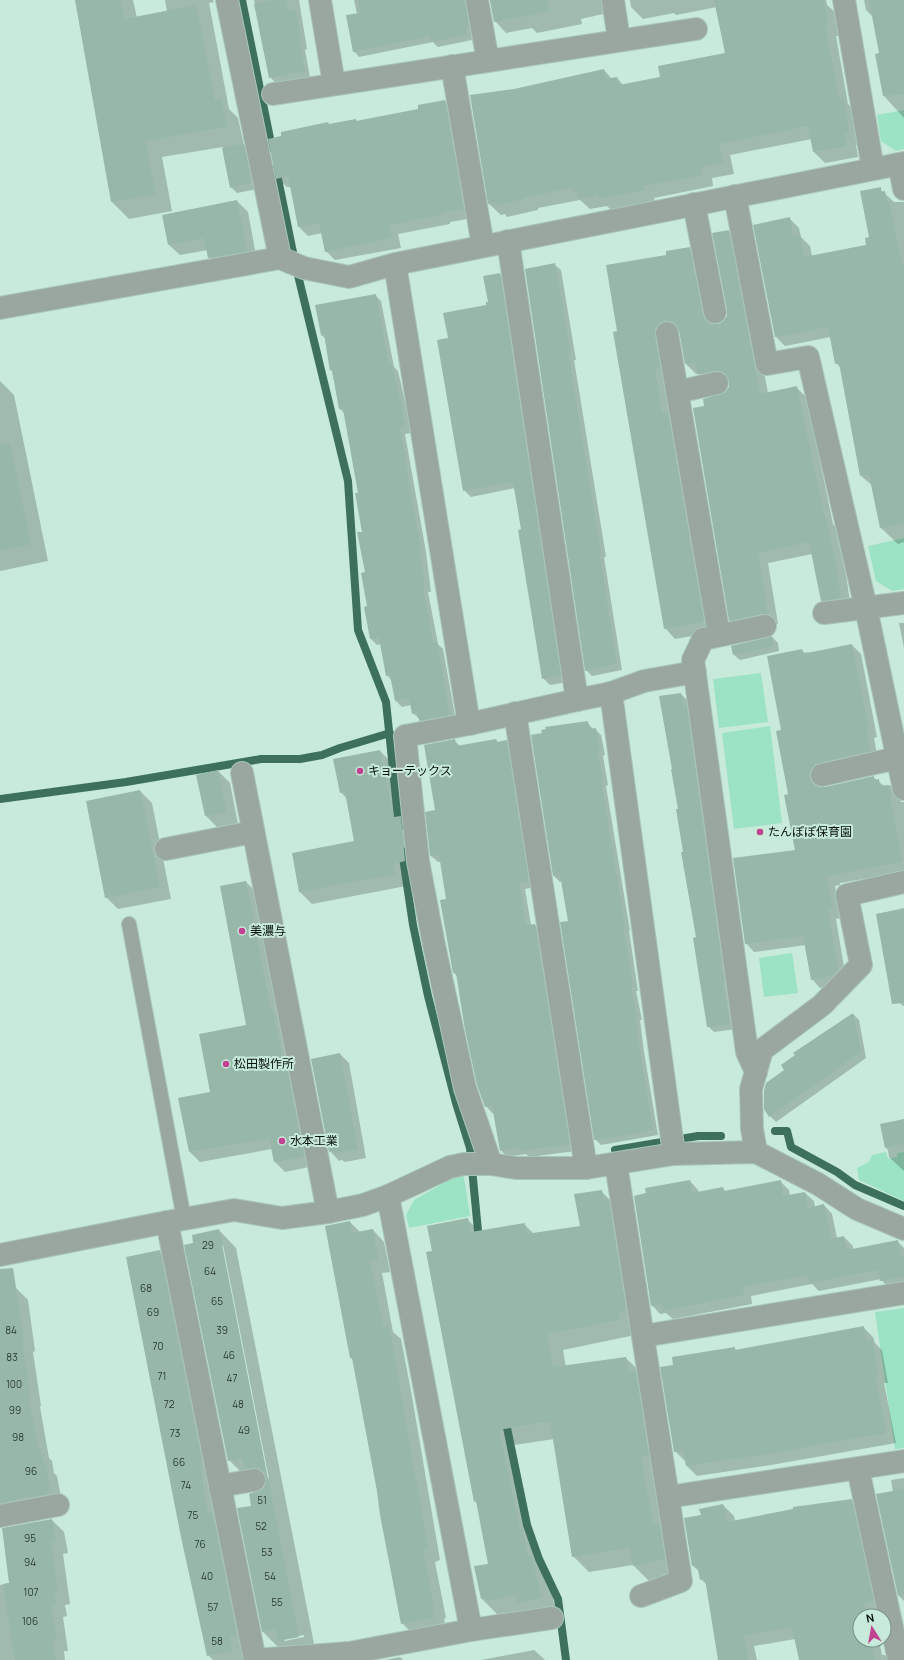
<svg xmlns="http://www.w3.org/2000/svg" width="904" height="1660" viewBox="0 0 904 1660" font-family="Manrope,'Noto Sans JP',sans-serif">
	<style>
		.green { fill: #9ce2c4 }
		.shadow { fill: #0003; fill-rule: evenodd }
		.lines { fill: none; stroke-linecap: round; stroke-linejoin: round }
		.stream { stroke: #3d715c; stroke-width: 8 }
		.building { fill: #97b8a9 }
		.service-casing { stroke: #a9c7b9; stroke-width: 16 }
		.minor-casing { stroke: #a9c7b9; stroke-width: 24 }
		.service { stroke: #99a7a0; stroke-width: 14 }
		.minor { stroke: #99a7a0; stroke-width: 22 }
		.poi-dot { fill: #c04291; stroke: #c8eada; stroke-width: 1.5 }
		.labels { text-anchor: middle; stroke-width: 4; stroke-linejoin: round; paint-order: stroke }
		.number-label { font-size: 10px; fill: #2a3b33 }
		.poi-label { font-size: 12px; fill: #06110c; stroke: #c8eada; text-anchor: start }
	</style>
	<rect width="100%" height="100%" fill="#c8eada"/>
	<g class="green">
		<path d="M904,110V149L896,151L881,141L877,115Z"/>
		<path d="M904,538V589L892,591L876,581L868,546Z"/>
		<path d="M761,673L768,722L719,728L713,679Z"/>
		<path d="M770,726L782,823L734,829L722,733Z"/>
		<path d="M792,953L798,993L764,997L759,958Z"/>
		<path d="M886,1152L888,1159L897,1157V1153L904,1152V1201L859,1180L857,1168L869,1162L872,1155Z"/>
		<path d="M463,1172L470,1216L409,1228L406,1215L414,1200Z"/>
		<path d="M904,1308V1448L895,1449L875,1312Z"/>
	</g>
	<g class="shadow">
		<path d="M76,0H133L137,18L167,12L165,0H213L214,2L209,3L229,109L238,118L244,145L249,150L257,189L237,193L231,187L223,147L162,157L172,211L129,219L112,202Z"/>
		<path d="M254,0H299L307,49L305,50L310,77L276,83L270,77Z"/>
		<path d="M354,0L465,1L470,6L474,32L471,33L472,40L438,47L433,42L359,57L354,51L357,14Z"/>
		<path d="M490,0H620L612,12L581,19L582,24L537,33L532,28L506,33L495,21Z"/>
		<path d="M630,0H826L827,5L836,13L839,36H836L848,104L855,111L860,145H856L858,157L825,163L814,152L812,139L730,155L734,174L712,178L713,186L654,198L655,202L611,210L607,206L590,209L580,200L538,208V210L507,217L505,214L501,215L489,204L514,90L604,70L612,79L617,78L623,85L661,78L726,54L717,7L676,15L674,13L643,19L631,7Z"/>
		<path d="M864,0H904V118L884,96L880,54L874,18L866,10Z"/>
		<path d="M445,101L454,110L473,218L450,222V224L398,234L401,248L335,260L326,251L322,233L308,236L299,227L291,187H287L277,178L329,125L356,120L358,122L419,110Z"/>
		<path d="M880,189L894,202H904V542L898,544L881,528L873,486L861,476L841,368L836,363L831,337L785,346L776,337L789,218L799,228L801,237L810,246L812,256L867,245L870,238Z"/>
		<path d="M237,201L248,212L257,261L220,268L209,258L208,250L180,255L169,245Z"/>
		<path d="M728,231L739,241L768,393L797,388L807,398L833,524L835,526L846,575L851,608L832,611L822,601L812,554L768,563L778,624L741,631L730,620L705,407L726,393L730,387V381L709,384L698,374H696L686,364L680,331H675L714,632L675,639L665,628L619,332L667,255L689,249L700,259L713,325H718L724,322L728,317Z"/>
		<path d="M555,265L561,270L576,360H574L578,384L606,557H604L622,670L592,676L586,670Z"/>
		<path d="M500,274L506,280L567,682L550,685L543,678L522,530L515,488L471,497L464,490L449,339L488,306Z"/>
		<path d="M375,295L381,301L394,367L398,371L407,410L411,433L405,434L426,552L431,592H428L438,644L443,649L456,721L427,726L413,713L411,705L402,707L396,701L392,681L387,675L382,644L377,645L371,639L359,494L345,414L340,409L325,338L321,335Z"/>
		<path d="M0,381L14,395L48,561L0,571Z"/>
		<path d="M899,623H904V648Z"/>
		<path d="M772,637L778,643L779,651L740,660L734,655Z"/>
		<path d="M852,645L861,654L877,737L874,738L878,760L818,780V788H824L873,777L884,786L890,785L899,794L901,802H904V872L840,883V885L835,886L841,918L836,919L846,979L842,984L820,988L812,979L806,945L754,952L746,943L796,851L782,731L802,650L805,654Z"/>
		<path d="M681,694L687,700L688,708L692,713L736,1029L714,1032L708,1026L679,809Z"/>
		<path d="M587,722L593,729H595L601,735L605,755L603,756L608,785L606,786L630,931H629L638,991H636L642,1020H640L644,1052L658,1135L601,1145L595,1139L569,922L562,881L560,882L554,876Z"/>
		<path d="M454,740L460,746L496,740L499,743L506,741L513,748L535,887L525,889L531,925H535L542,932L576,1151L529,1157L526,1154L507,1157L501,1150L494,1113H492L486,1106L458,977L454,973L447,899L441,862H438L431,856L436,811Z"/>
		<path d="M380,751L392,763L403,820L417,873L404,875L406,886L312,904L300,892L293,854L355,842L347,799L341,792L334,760Z"/>
		<path d="M218,771L230,783L238,824L218,828L206,816Z"/>
		<path d="M140,791L152,803L171,899L118,909L106,897Z"/>
		<path d="M246,882L256,892L314,1166L285,1172L275,1162L272,1149L200,1162L190,1152L212,1093L248,1025Z"/>
		<path d="M904,908V1006H903L891,994L877,914Z"/>
		<path d="M853,1014L859,1020L866,1058L776,1122L770,1116L785,1070Z"/>
		<path d="M340,1054L349,1063L366,1158L345,1162L342,1160L339,1161L330,1151Z"/>
		<path d="M904,1120V1171L889,1157L888,1150L886,1147Z"/>
		<path d="M690,1181L698,1190L699,1193L723,1188L726,1192L780,1181L789,1190L790,1196L805,1193L814,1201L815,1207L824,1205L832,1214L837,1238L844,1237L853,1246V1250L897,1241L904,1248V1287L889,1289L881,1279L819,1291L812,1284L751,1296L752,1304L673,1319L666,1313L660,1314L652,1305Z"/>
		<path d="M601,1191L617,1207L635,1335L563,1350L566,1367L626,1358L642,1374L680,1575L649,1581L633,1565L589,1572L573,1556L554,1439L514,1445L535,1543L538,1546L542,1566L548,1572L556,1614L504,1616L502,1614L498,1615L482,1599L475,1567L489,1564L478,1504L475,1501L433,1252L467,1219L480,1232L524,1224L534,1234L581,1227Z"/>
		<path d="M350,1222L360,1232L373,1230L384,1242L390,1272L382,1273L393,1332L401,1339L411,1391L440,1560L435,1562L446,1618L444,1619L446,1630L414,1635L402,1623L353,1360L351,1358Z"/>
		<path d="M219,1230L236,1248L316,1654L280,1649L263,1632L252,1506L266,1486H262L246,1477L229,1460L195,1244ZM221,1245H223L269,1479L267,1477ZM304,1635V1637L285,1641L283,1639Z"/>
		<path d="M160,1251L177,1269L248,1660H213L208,1655Z"/>
		<path d="M0,1279L10,1289L16,1288L28,1300L35,1351L33,1352L41,1406L40,1407L49,1458L52,1461L54,1473L57,1476L62,1502L0,1509Z"/>
		<path d="M863,1327L873,1337L875,1343L882,1350L888,1383H884L896,1443L771,1465L697,1476L687,1466L686,1461H685L675,1451L674,1366L734,1348L737,1351Z"/>
		<path d="M904,1478V1601L899,1596L877,1495L893,1492L891,1480Z"/>
		<path d="M851,1500L863,1511L884,1612L874,1614V1616H860V1640H879L882,1655H885L890,1660H800L795,1639L754,1646L757,1660H719L707,1585L701,1579L700,1572L693,1566L702,1516L723,1505L734,1516L735,1521Z"/>
		<path d="M52,1520L64,1532L68,1553L63,1554L70,1604L65,1605L67,1616L63,1617L68,1651H64L65,1660H0V1585L10,1583Z"/>
		<path d="M534,1650L545,1660H481Z"/>
		<path d="M400,1657L403,1660H385Z"/>
	</g>
	<g class="lines">
		<g class="stream">
			<path d="M242,0L272,148"/>
			<path d="M276,169L296,267L348,481L358,630L386,702L399,827"/>
			<path d="M0,799L126,782L261,759H300L322,755L340,748L390,733"/>
			<path d="M402,851L413,925L428,996L456,1103L470,1148L479,1241"/>
			<path d="M775,1131H787L791,1147L837,1172L855,1185L904,1206"/>
			<path d="M615,1150L698,1136H721"/>
			<path d="M505,1418L527,1525L539,1559L558,1599L566,1660"/>
		</g>
	</g>
	<g class="building">
		<path d="M75,0H120L124,19L196,5L215,101L222,100L227,127L146,141L155,194L111,202Z"/>
		<path d="M275,0H286L288,11L296,9L301,44H299L305,71L269,78L254,4Z"/>
		<path d="M358,0H465L469,26L466,27L467,35L431,42L430,36L353,52L346,15L360,13Z"/>
		<path d="M490,0H548L549,11L494,22Z"/>
		<path d="M714,0H824L828,25H825L839,99L844,98L849,134H845L847,146L813,152L808,126L719,144L723,162L701,167L703,175L643,186L644,190L599,199L598,195L578,199L577,191L573,192L572,188L527,197V198L495,206V203L488,204L470,95L514,89L604,69L606,79L617,77L619,85L660,77L658,66L725,53Z"/>
		<path d="M869,0H904V94L883,96L875,54L879,53Z"/>
		<path d="M445,100L464,209L441,213L442,215L389,225L392,238L325,252L319,223L298,227L288,176L276,179L268,139L281,136V132L328,122L329,124L356,119V121L418,109V105Z"/>
		<path d="M244,144L252,183L230,188L222,148Z"/>
		<path d="M881,187V192L885,191L887,202L889,201L902,266L904,265V524L880,528L869,475L860,476L839,363L835,364L828,327L775,337L753,225L790,217L793,236L800,235L804,257L866,245L865,238L869,237L860,191Z"/>
		<path d="M237,200L247,251L208,258L204,238L168,245L162,215Z"/>
		<path d="M729,230L760,394L797,386L824,515H825L836,564L841,598L821,601L809,542L758,553L768,614H762L729,621L693,408L704,406L703,399L725,392L729,387V381L726,375L721,371H714L698,374L695,362L685,364L679,331L677,325L671,321H664L659,324L655,329V335L660,368L655,369L662,413L668,412L704,622L664,629L613,332L617,331L606,265L666,255V251L690,247L703,315L706,320L711,324H718L723,321L727,316V310L712,233Z"/>
		<path d="M555,263L571,354H569L572,377L601,551H599L617,664L585,671L525,269Z"/>
		<path d="M500,273L561,675L542,679L518,530L521,529L513,482L463,491L437,340L448,338L443,313L486,305V302H488L483,276Z"/>
		<path d="M376,294L389,364H392L401,403L405,427L400,428L420,546H419L425,586H423L433,643L437,642L450,715L419,721L418,713L412,714L409,698L395,701L390,675L386,676L379,638L370,639L364,607L367,606L361,573L365,572L357,532H362L355,493H358L343,409H339L332,370L330,371L324,334L321,335L315,305Z"/>
		<path d="M10,444L31,544L0,551V445Z"/>
		<path d="M772,636L774,646L733,655L731,646Z"/>
		<path d="M852,644L869,729H866L870,751L819,763L814,766L810,771V778L813,784L819,787H825L874,776V780L879,779L880,786L888,785L902,862L832,875V876L827,877L833,909L828,910L838,970L834,975L811,980L803,936L745,944L733,858L795,850L784,795L788,794L776,731L781,730L767,656L802,649L803,653L812,652Z"/>
		<path d="M681,693L683,706H687L722,964H721L725,983H723L730,1024L707,1027L693,938L696,937L681,852H683L676,809H678L671,769H672L659,696Z"/>
		<path d="M588,721L589,729L596,728L600,750H597L603,780H601L625,926H623L633,985H631L636,1015H635L639,1046L653,1130L594,1140L560,922L568,921L560,875L553,876L531,735L542,733L541,730L546,729L545,727Z"/>
		<path d="M455,739L456,746L496,739L497,742L507,740L529,881L519,883L526,925L535,924L570,1144L521,1151L520,1147L500,1151L492,1106L485,1107L477,1085L465,1030L456,973H453L440,900L446,899L439,855L430,856L425,812L435,810L424,745Z"/>
		<path d="M380,750L394,817L401,816L405,861L393,864L395,874L299,892L292,853L354,841L345,792L340,793L333,759Z"/>
		<path d="M218,770L226,812L205,816L196,775Z"/>
		<path d="M140,790L160,887L105,898L86,801Z"/>
		<path d="M246,881L271,1011L273,1010L284,1065L286,1064L304,1157L274,1162L269,1138L189,1152L178,1098L210,1092L199,1034L246,1025L220,886Z"/>
		<path d="M904,909V1003L892,1004L876,914Z"/>
		<path d="M853,1013L861,1052L769,1117L764,1109V1091L766,1083L784,1070L781,1065L795,1055L793,1053Z"/>
		<path d="M340,1053L358,1149L334,1154V1151L329,1152L311,1059Z"/>
		<path d="M904,1119V1144L885,1148L880,1124Z"/>
		<path d="M690,1180L692,1193L723,1187L724,1191L781,1180L783,1196L805,1192L808,1208L824,1204L831,1239L844,1236L847,1250L898,1240L901,1256L904,1255V1277L880,1281L878,1270L810,1283L808,1275L743,1287L744,1295L663,1311L662,1304L651,1306L634,1196L646,1193L645,1188Z"/>
		<path d="M602,1190L604,1201L609,1200L626,1310L618,1312L620,1320L547,1334L553,1367L626,1357L629,1372L636,1371L649,1455L641,1457L653,1524L659,1523L665,1559L633,1566L629,1548L572,1557L550,1421L499,1430L520,1529H522L528,1556L532,1555L541,1598L517,1603L515,1595L487,1601L486,1598L481,1599L474,1566L488,1564L476,1501L474,1502L426,1252L432,1251L427,1226L468,1218L471,1232L525,1223L526,1234L580,1226L574,1194Z"/>
		<path d="M350,1221L352,1233L373,1229L378,1260L370,1261L383,1327L389,1326L428,1549L423,1550L434,1607H432L434,1618L401,1624L380,1515L377,1491L352,1358H350L325,1226Z"/>
		<path d="M219,1229L299,1637L278,1641L276,1630L262,1632L237,1508L251,1506L249,1494L262,1489L266,1484V1477L263,1472L259,1468L244,1469L242,1458L228,1461L184,1245L193,1243L192,1235Z"/>
		<path d="M160,1250L203,1465L200,1466L208,1513L212,1512L237,1636L230,1637L232,1651L207,1656L181,1537L126,1257Z"/>
		<path d="M13,1268L24,1340H22L30,1395H28L38,1449L41,1448L43,1463H46L50,1490H47L48,1494L0,1503V1269Z"/>
		<path d="M864,1326L866,1340L872,1339L878,1373L875,1374L886,1433L760,1455L686,1466L683,1451L674,1452L660,1367L673,1365L672,1357L735,1347V1350Z"/>
		<path d="M904,1489V1595L898,1596L876,1494Z"/>
		<path d="M852,1499L874,1601L864,1603L866,1616H860V1640H871L875,1660H799L792,1627L744,1635L748,1660H718L705,1579L700,1580L697,1565L692,1566L684,1518L701,1515L699,1509L723,1504L727,1522L793,1509V1507Z"/>
		<path d="M52,1519L56,1542L51,1543L58,1592L54,1593L56,1605H51L57,1639L52,1640L56,1660H15L3,1584L9,1583L2,1528Z"/>
	</g>
	<g class="lines">
		<g class="service-casing">
			<path id="service" d="M129,924L184,1219"/>
		</g>
		<g class="minor-casing">
			<g id="minor">
				<path d="M227,0L280,258"/>
				<path d="M320,0L334,84"/>
				<path d="M477,0L488,61"/>
				<path d="M613,0L619,40"/>
				<path d="M844,0L873,169"/>
				<path d="M452,66L483,246"/>
				<path d="M273,94L696,29"/>
				<path d="M899,164L904,189"/>
				<path d="M735,196L767,364L808,357L866,608L904,789"/>
				<path d="M694,204L715,312"/>
				<path d="M508,241L577,700"/>
				<path d="M395,264L469,724"/>
				<path d="M0,308L280,258L304,268L349,277L395,264L904,163"/>
				<path d="M667,333L719,635"/>
				<path d="M677,392L717,383"/>
				<path d="M824,613L904,603"/>
				<path d="M611,693L674,1154"/>
				<path d="M515,713L586,1168"/>
				<path d="M242,773L328,1212"/>
				<path d="M822,775L897,758"/>
				<path d="M166,849L253,832"/>
				<path d="M756,1072L747,1052L693,660L703,639L765,626"/>
				<path d="M756,1152L752,1129L751,1089L762,1050L822,1005L861,965L847,895L904,882"/>
				<path d="M491,1164L465,1088L434,945L418,861L405,736L469,724L577,700L611,693L644,681L695,672"/>
				<path d="M616,1164L668,1497L904,1461"/>
				<path d="M388,1196L471,1630"/>
				<path d="M167,1222L255,1660"/>
				<path d="M0,1255L167,1222L234,1210L282,1218L328,1212L363,1205L388,1196L450,1167L464,1164H491L516,1168H586L674,1154L756,1152L818,1184L857,1209L904,1229"/>
				<path d="M643,1336L904,1293"/>
				<path d="M858,1469L899,1660"/>
				<path d="M220,1486L254,1480"/>
				<path d="M0,1516L58,1505"/>
				<path d="M641,1596L681,1581L668,1497"/>
				<path d="M255,1660L349,1653"/>
				<path d="M351,1660L349,1653L471,1630L552,1618"/>
			</g>
		</g>
		<use href="#service" class="service"/>
		<use href="#minor" class="minor"/>
	</g>
	<g class="poi-dot">
		<circle cx="360" cy="771" r="4"/>
		<circle cx="760" cy="832" r="4"/>
		<circle cx="242" cy="931" r="4"/>
		<circle cx="226" cy="1064" r="4"/>
		<circle cx="282" cy="1141" r="4"/>
	</g>
	<g class="labels">
		<g class="number-label">
			<text x="208" y="1249">29</text>
			<text x="210" y="1275">64</text>
			<text x="146" y="1292">68</text>
			<text x="217" y="1305">65</text>
			<text x="153" y="1316">69</text>
			<text x="11" y="1334">84</text>
			<text x="222" y="1334">39</text>
			<text x="158" y="1350">70</text>
			<text x="229" y="1359">46</text>
			<text x="12" y="1361">83</text>
			<text x="162" y="1380">71</text>
			<text x="232" y="1382">47</text>
			<text x="14" y="1388">100</text>
			<text x="169" y="1408">72</text>
			<text x="238" y="1408">48</text>
			<text x="15" y="1414">99</text>
			<text x="244" y="1434">49</text>
			<text x="175" y="1437">73</text>
			<text x="18" y="1441">98</text>
			<text x="179" y="1466">66</text>
			<text x="31" y="1475">96</text>
			<text x="186" y="1489">74</text>
			<text x="262" y="1504">51</text>
			<text x="193" y="1519">75</text>
			<text x="261" y="1530">52</text>
			<text x="30" y="1542">95</text>
			<text x="200" y="1548">76</text>
			<text x="267" y="1556">53</text>
			<text x="30" y="1566">94</text>
			<text x="207" y="1580">40</text>
			<text x="270" y="1580">54</text>
			<text x="31" y="1596">107</text>
			<text x="277" y="1606">55</text>
			<text x="213" y="1611">57</text>
			<text x="30" y="1625">106</text>
			<text x="217" y="1645">58</text>
		</g>
		<g class="poi-label">
			<text x="368" y="775">キョーテックス</text>
			<text x="768" y="836">たんぽぽ保育園</text>
			<text x="250" y="935">美濃与</text>
			<text x="234" y="1068">松田製作所</text>
			<text x="290" y="1145">水本工業</text>
		</g>
	</g>
	<g transform="translate(872 1628) rotate(349)"><circle r="19" fill="#c8eada" stroke="#7a9388"/>
	<path d="M0-3L7 15L0 10L-7 15Z" fill="#c04291"/>
	<text y="-6" font-size="11" font-weight="bold" text-anchor="middle" fill="#06110c">N</text>
	</g>
</svg>
